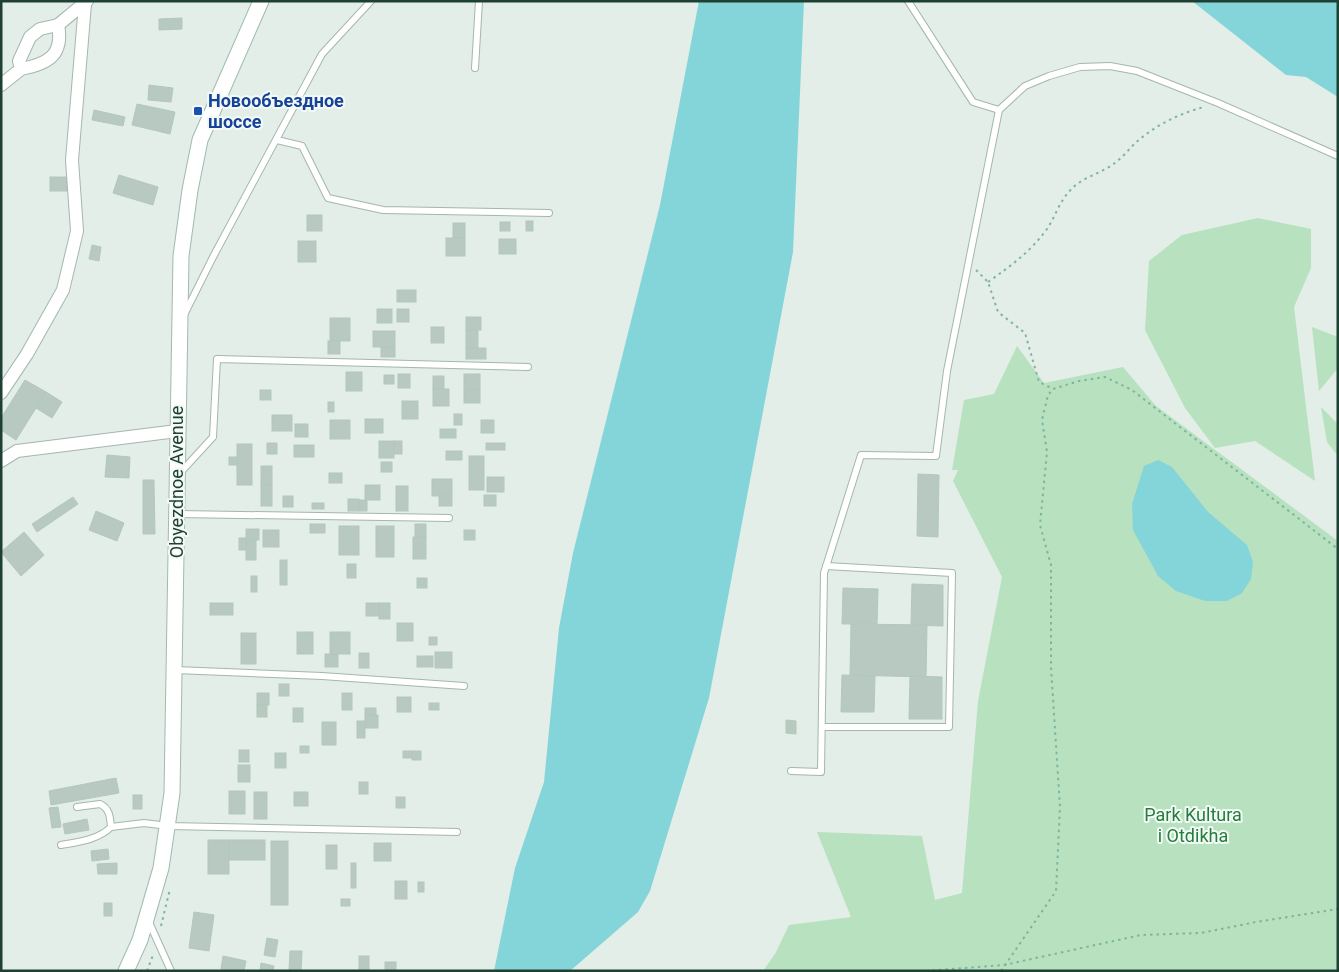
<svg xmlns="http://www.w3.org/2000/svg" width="1339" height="972" viewBox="0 0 1339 972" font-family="Roboto,sans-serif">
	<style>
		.green { fill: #b8e1bf }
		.water { fill: #83d5d9 }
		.building { fill: #b7c9c0; stroke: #b3c8bd }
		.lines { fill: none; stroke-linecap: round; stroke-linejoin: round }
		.service-casing { stroke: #a4b7ae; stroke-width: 8 }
		.minor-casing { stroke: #a4b7ae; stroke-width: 14 }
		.secondary-casing { stroke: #9fbbae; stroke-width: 17 }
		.path { stroke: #7eb59e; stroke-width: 2; stroke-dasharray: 2.5 4; stroke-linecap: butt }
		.service { stroke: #fff; stroke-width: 6 }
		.minor { stroke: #fff; stroke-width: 12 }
		.secondary { stroke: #fff; stroke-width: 15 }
		.transit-dot { fill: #1a4fb4; stroke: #f3faf6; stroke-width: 2 }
		.labels { text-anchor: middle; stroke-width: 4; stroke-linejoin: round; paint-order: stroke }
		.transit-label { font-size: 18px; font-weight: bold; fill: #164399; stroke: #f3faf6; text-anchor: start }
		.street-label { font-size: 18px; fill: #1f4134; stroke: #f3faf6 }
		.park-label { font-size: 18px; fill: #257d3d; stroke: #f3faf6 }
	</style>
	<rect width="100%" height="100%" fill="#e2eee7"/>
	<g class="green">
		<path d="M1258,218L1311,229V268L1294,307L1315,481L1255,441L1215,448L1185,408L1145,330L1149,261L1182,235Z"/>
		<path d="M1312,327L1338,337V368L1319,391Z"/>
		<path d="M1017,346L1044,383L1123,367L1156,406L1338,541V971H763L775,954L789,925L851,917L817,832L922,836L935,900L962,893L978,701L1002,577L953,481L958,470H952L964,400L994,394Z"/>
		<path d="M1321,407L1338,424V456L1327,442Z"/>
	</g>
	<g class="water">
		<path d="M699,1H804L793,252L709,698L650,891L638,912L570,971H494L515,868L544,782L559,628L573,553L660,205Z"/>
		<path d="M1192,1H1338V97L1306,77L1286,75Z"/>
		<path d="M1158,460L1172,467L1208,512L1247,545L1253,562L1251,579L1242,593L1227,601H1205L1176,591L1158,576L1133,530L1132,504L1144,466Z"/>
	</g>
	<g class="building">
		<path d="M182,18V29L159,30V19Z"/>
		<path d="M149,85L173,88L171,102L148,100Z"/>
		<path d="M137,104L175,112L170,134L132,125Z"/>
		<path d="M94,110L125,117L123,126L92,120Z"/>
		<path d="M119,175L158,187L153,205L113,193Z"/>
		<rect x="50" y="177" width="17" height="14"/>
		<rect x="307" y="215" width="15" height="16"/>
		<rect x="526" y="221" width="7" height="10"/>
		<rect x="500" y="222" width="10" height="9"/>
		<rect x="453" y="223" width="12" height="15"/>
		<rect x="446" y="238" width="19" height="18"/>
		<rect x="499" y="239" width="17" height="15"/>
		<rect x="298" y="241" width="18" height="21"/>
		<path d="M92,245L101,247L99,261L89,259Z"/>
		<rect x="397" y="290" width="19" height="12"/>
		<rect x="377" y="309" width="15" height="14"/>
		<rect x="397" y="309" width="12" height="13"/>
		<rect x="466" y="317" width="15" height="13"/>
		<rect x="330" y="318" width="20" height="23"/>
		<rect x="431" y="327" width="13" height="16"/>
		<rect x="466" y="330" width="12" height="18"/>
		<rect x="373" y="331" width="22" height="16"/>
		<rect x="328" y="341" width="12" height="13"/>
		<rect x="381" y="347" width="14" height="10"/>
		<rect x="466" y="348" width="20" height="11"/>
		<rect x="346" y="372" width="16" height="19"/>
		<rect x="398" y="374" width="12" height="14"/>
		<rect x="464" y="374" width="16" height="16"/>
		<rect x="384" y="375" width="10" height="9"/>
		<rect x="433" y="376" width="11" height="13"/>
		<path d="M25,380L46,392L16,440L1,430V418Z"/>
		<rect x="433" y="389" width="16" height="17"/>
		<rect x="260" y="390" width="11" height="10"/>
		<rect x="464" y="390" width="16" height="13"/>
		<path d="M46,392L62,402L52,418L36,408Z"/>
		<rect x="402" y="401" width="16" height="18"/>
		<rect x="328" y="402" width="6" height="10"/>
		<rect x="454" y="414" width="8" height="11"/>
		<rect x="272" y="415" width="20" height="16"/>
		<rect x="365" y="419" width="18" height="14"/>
		<rect x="330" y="420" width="20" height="19"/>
		<rect x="481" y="420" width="13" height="13"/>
		<rect x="295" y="424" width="13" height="13"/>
		<rect x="440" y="429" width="16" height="9"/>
		<rect x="379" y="441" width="15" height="17"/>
		<rect x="394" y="441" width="8" height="13"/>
		<rect x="267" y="443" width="10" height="11"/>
		<rect x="486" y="443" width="19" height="7"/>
		<rect x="237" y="444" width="15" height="41"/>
		<rect x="294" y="445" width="20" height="12"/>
		<rect x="446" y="451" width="16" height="9"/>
		<path d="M107,455L130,457L129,478L105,477Z"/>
		<rect x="469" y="456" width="15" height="34"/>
		<rect x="229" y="457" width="8" height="8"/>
		<rect x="381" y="462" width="11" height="10"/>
		<rect x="261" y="466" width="11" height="19"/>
		<rect x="329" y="473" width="13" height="10"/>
		<path d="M918,474L939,475L938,537L917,536Z"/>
		<rect x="487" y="477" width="17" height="15"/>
		<rect x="432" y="479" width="20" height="17"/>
		<path d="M143,480H154L155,534H143Z"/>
		<rect x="261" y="485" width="11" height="21"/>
		<rect x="365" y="485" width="15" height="15"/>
		<rect x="396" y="486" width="12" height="25"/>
		<rect x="484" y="495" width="12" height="11"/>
		<rect x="283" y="496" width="10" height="11"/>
		<rect x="439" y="496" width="13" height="10"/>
		<path d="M73,497L78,504L37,532L32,524Z"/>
		<rect x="348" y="499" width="11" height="12"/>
		<rect x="359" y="500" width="8" height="11"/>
		<rect x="312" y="503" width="12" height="6"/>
		<path d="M96,511L124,523L117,541L89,530Z"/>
		<rect x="310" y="524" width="15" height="9"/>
		<rect x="415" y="524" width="11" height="13"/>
		<rect x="339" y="526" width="20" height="29"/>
		<rect x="376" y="526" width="18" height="31"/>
		<rect x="246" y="529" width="13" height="11"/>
		<rect x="263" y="530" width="16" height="17"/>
		<rect x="464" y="530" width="11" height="10"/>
		<path d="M24,532L44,555L21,576L1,552Z"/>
		<rect x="413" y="537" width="13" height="22"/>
		<rect x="239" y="538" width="7" height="12"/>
		<rect x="246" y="540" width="10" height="20"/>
		<rect x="280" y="560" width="7" height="25"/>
		<rect x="347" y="564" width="9" height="14"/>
		<rect x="251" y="576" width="6" height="16"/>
		<rect x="417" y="578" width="10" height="10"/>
		<path d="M912,584L943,585V626L911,625Z"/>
		<path d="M843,588L878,589L877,624H842Z"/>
		<rect x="210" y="603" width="23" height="12"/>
		<rect x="366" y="603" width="13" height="13"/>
		<rect x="379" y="603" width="11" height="16"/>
		<rect x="397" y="623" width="16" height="18"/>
		<path d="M851,624L927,625L926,677L850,675Z"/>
		<rect x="297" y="632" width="16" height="22"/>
		<rect x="330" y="632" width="20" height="22"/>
		<rect x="241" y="633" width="15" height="31"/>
		<rect x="429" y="637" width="8" height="8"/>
		<rect x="435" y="652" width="17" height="16"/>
		<rect x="359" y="653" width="10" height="15"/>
		<rect x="325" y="654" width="13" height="13"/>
		<rect x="417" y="656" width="16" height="11"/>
		<path d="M842,675L875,676L874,712H841Z"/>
		<path d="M910,676L942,677V719H909Z"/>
		<rect x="279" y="684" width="10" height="12"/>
		<rect x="257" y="693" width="12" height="12"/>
		<rect x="342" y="693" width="10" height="17"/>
		<rect x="397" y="697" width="14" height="15"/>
		<rect x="429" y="703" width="10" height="7"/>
		<rect x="257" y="705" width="10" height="12"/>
		<rect x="293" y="708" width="10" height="14"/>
		<rect x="365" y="708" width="11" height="7"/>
		<rect x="365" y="715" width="13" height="13"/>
		<path d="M786,720L796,721V734L786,733Z"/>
		<rect x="357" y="721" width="8" height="17"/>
		<rect x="322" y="722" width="14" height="23"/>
		<rect x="300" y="746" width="9" height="7"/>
		<rect x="239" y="750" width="10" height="12"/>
		<rect x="403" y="751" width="9" height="7"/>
		<rect x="412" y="751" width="9" height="9"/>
		<rect x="275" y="753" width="11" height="15"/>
		<rect x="238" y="765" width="12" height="17"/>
		<path d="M116,778L119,793L51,805L49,791Z"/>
		<rect x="359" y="782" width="9" height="12"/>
		<rect x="229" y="791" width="16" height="23"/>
		<rect x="254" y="792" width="13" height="27"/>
		<rect x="294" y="792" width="14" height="14"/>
		<rect x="133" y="795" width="9" height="14"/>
		<rect x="396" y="797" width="9" height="11"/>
		<path d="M58,807L61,827L52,828L49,808Z"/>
		<path d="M87,819L89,830L65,834L63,824Z"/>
		<rect x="208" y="840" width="21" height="34"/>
		<rect x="229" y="840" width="36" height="20"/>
		<rect x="271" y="841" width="17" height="64"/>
		<rect x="374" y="843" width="17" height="18"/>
		<rect x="326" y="845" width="11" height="24"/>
		<path d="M108,849L109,859L92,861L91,851Z"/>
		<path d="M117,863V874H98L97,864Z"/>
		<rect x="351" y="863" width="5" height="25"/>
		<rect x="395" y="881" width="12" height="18"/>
		<rect x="418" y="882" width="6" height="10"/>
		<rect x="341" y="899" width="9" height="7"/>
		<rect x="104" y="903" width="8" height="13"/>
		<path d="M194,912L214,915L209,951L189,948Z"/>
		<path d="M267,938L278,940L275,957L264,955Z"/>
		<path d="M290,951H302L301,971H289Z"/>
		<path d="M223,956L246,961L244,971L221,969Z"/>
		<rect x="359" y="956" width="10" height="15"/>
		<rect x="385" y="962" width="11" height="9"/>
		<path d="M261,963L274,966L273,971H260Z"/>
	</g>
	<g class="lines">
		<g class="service-casing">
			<g id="service">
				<path d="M908,1L973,102L999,110L1025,86L1049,76L1080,67L1110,66L1137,71L1218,103L1338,156"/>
				<path d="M475,68L479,1"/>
				<path d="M277,140L302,146L328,198L383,210L549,213"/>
				<path d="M184,315L213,257L322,54L371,1"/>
				<path d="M180,473L213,437L217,359L528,367"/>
				<path d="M178,514L449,518"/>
				<path d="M175,670L322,676L464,686"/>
				<path d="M822,727H949L952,573L826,566"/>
				<path d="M791,771L821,772L824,573L861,455L936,456L947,371L999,110"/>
				<path d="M111,827L144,823L168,826L457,832"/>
				<path d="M61,845C78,842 98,840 111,827C110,817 110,809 100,804L77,807"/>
				<path d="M148,920L171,971"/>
			</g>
		</g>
		<g class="minor-casing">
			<g id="minor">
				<path d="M21,69C47,64 64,56 58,25"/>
				<path d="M1,85L21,69L19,61L30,37L40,29L58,25L87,1"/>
				<path d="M1,393L27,354L63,290L77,231L72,160L85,4"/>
				<path d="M1,461L17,451L177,431"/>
			</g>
		</g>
		<g class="secondary-casing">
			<path id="secondary" d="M126,971L140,940L161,868L172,793L181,256L190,190L200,140L261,1"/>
		</g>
		<g class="path">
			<path d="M976,270L988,282L998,312L1025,333L1039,382L1053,389L1079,381L1105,377L1132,390L1338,549"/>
			<path d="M988,282C1012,265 1029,253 1047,229C1055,217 1059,203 1068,193C1079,178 1098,175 1112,165C1123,158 1130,147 1140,139C1158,124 1181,113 1204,107"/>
			<path d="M161,926L170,889"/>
			<path d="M147,971L153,955"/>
			<path d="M926,971L1004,965L1141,935L1201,933L1256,922L1338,909"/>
			<path d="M1001,971L1056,891L1060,807L1051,667V565L1040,525L1047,452L1042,420L1048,395L1053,389"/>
		</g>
		<use href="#service" class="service"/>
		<use href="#minor" class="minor"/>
		<use href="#secondary" class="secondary"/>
	</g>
	<rect class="transit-dot" x="193" y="106" width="10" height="10" rx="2.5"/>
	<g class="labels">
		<g class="transit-label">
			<text x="208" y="107">Новообъездное<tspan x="208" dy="21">шоссе</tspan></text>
		</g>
		<g class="street-label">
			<text transform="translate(177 482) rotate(-90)" y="6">Obyezdnoe Avenue</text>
		</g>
		<g class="park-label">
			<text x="1193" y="821">Park Kultura<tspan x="1193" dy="21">i Otdikha</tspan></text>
		</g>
	</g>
	<rect width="1339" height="972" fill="none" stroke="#1f4134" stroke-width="5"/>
</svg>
